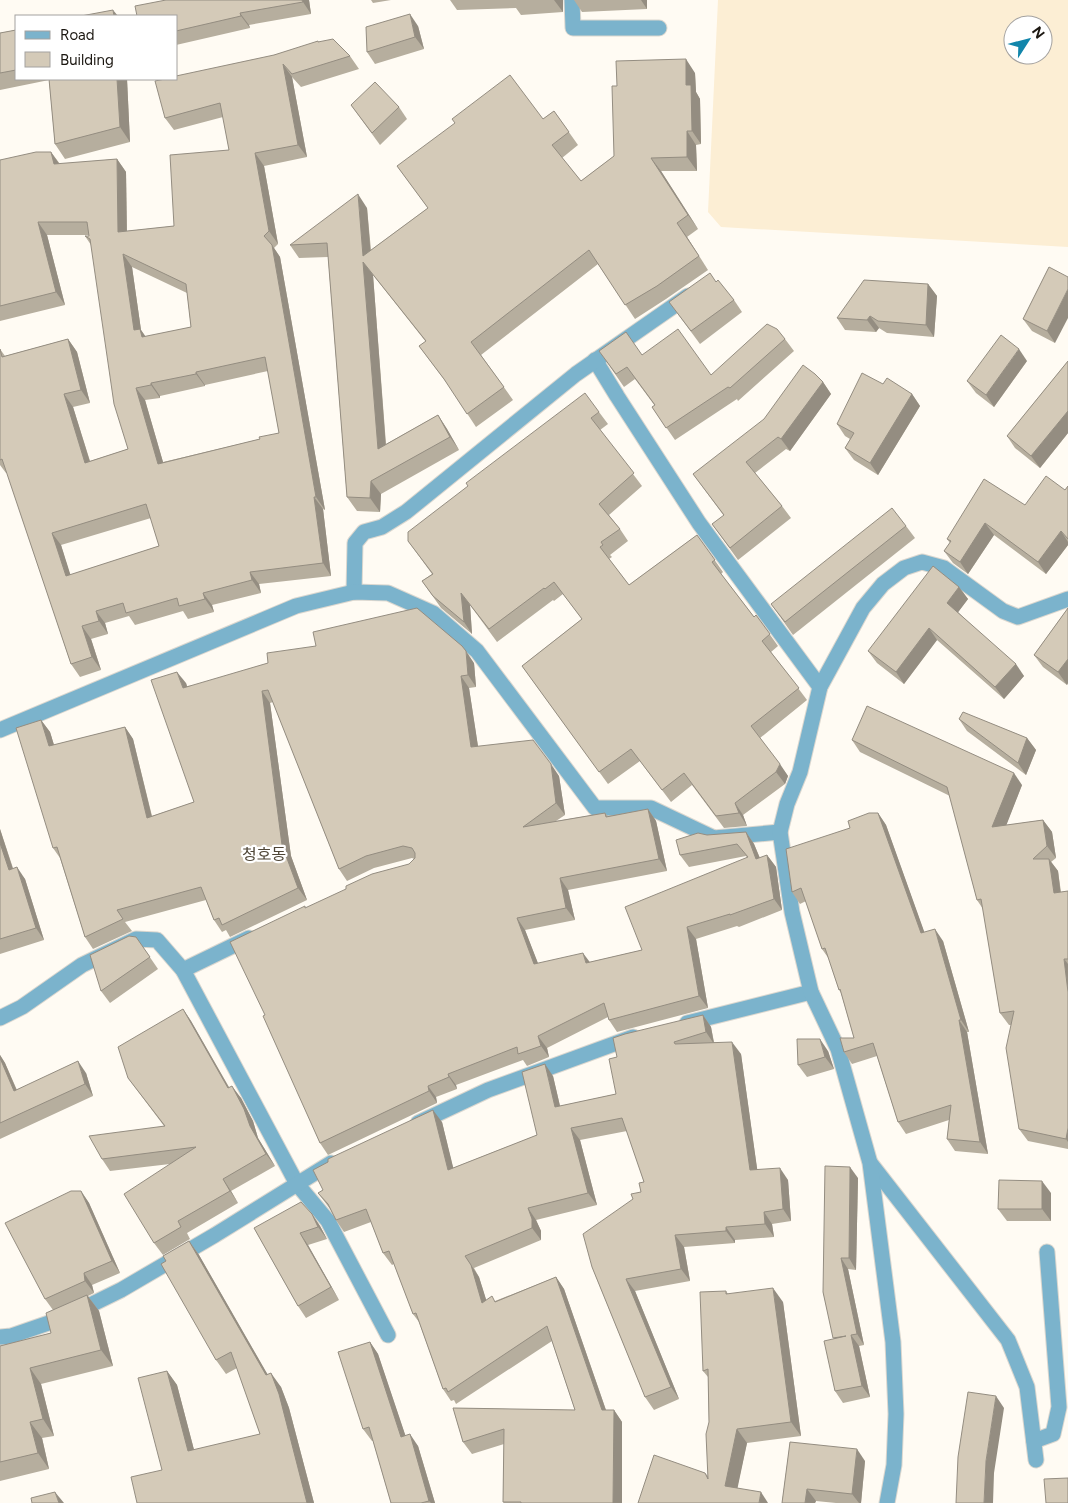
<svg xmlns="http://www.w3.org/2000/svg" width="1068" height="1503" viewBox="0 0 1068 1503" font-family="Figtree,'Noto Sans KR',sans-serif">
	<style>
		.built { fill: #fceed4; fill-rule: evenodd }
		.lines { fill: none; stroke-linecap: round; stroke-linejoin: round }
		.service-casing { stroke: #dbd7cf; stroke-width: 17 }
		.minor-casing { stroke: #dbd7cf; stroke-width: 17 }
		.service { stroke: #7bb3cc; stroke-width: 15 }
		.minor { stroke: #7bb3cc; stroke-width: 15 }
		.wall { fill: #b6ae9e; fill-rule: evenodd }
		.shaded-wall { fill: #948d81 }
		.building { fill: #d4cab8; stroke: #948d81; fill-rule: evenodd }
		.labels { text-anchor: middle; stroke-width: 4.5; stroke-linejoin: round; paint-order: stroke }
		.quarter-label { font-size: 16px; fill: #4e4536; stroke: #fff }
	</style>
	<rect width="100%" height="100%" fill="#fffbf3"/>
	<path class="built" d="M718,0H1068V247L721,227L708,212ZM1013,25H1043V55H1013Z"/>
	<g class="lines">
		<g class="service-casing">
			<path id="service" d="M1034,1441L1053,1434L1059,1407L1047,1252"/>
		</g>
		<g class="minor-casing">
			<g id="minor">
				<path d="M572,0L573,28H659"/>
				<path d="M595,360L617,396L699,523L820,687"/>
				<path d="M354,592L355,543L364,532L382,527L406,512L576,374L688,296"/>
				<path d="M0,730L296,606L354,592L388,593L433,613L477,651L595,808H651L714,838L780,832"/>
				<path d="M183,970L249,938"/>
				<path d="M0,1018L22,1007L82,965L136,939L157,940L183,970L297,1184L328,1221L388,1335"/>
				<path d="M687,1023L811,992"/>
				<path d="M418,1123L488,1090L633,1037"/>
				<path d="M871,1164L1008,1340L1027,1387L1036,1460"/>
				<path d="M0,1337L11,1336L66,1317L121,1290L215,1235L331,1163"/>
				<path d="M887,1503L894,1465L896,1414L893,1342L870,1163L838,1049L811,992L792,912L780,832L787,804L800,772L820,687L863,608L883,584L904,568L922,562L944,568L1003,611L1018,617L1068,599"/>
			</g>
		</g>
		<use href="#service" class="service"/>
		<use href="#minor" class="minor"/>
	</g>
	<g class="wall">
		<path d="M166,0H309L311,14L249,25L250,28L176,45V16Z"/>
		<path d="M371,0H391L373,3Z"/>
		<path d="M450,0H563V12L521,15L516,8L457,10Z"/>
		<path d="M574,0H647V9L582,12Z"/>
		<path d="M418,26L424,49L375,64L367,52Z"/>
		<path d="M16,30V79H127L130,142L65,159L55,144L49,80L0,90V33Z"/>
		<path d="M319,42L350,56L359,69L301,87L292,77L307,157L264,166L278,244L274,248L280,257L325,510L323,509L331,576L259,584L261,593L212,605L214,612L188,619L183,611L135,625L129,616L105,623L108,634L91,639L101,670L80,677L71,664L7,473H6L0,465V349L5,356L68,339L77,352L90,403L73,407L90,461L128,449L91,245L85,236H89V235H47L65,305L0,321V160L51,152L60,164L117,159L126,172L127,231L174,226L229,150L223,117L174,130L165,118L274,55ZM132,267L187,293L191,327L146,337L141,330ZM268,371L279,433L260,439L163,462L145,400L160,398V396L205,386V385ZM151,518L159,546L70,575L61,545Z"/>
		<path d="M695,73L696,92L700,99L701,144L696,145L697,171H661L698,229L687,237L708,270L666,299L635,319L598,264L481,355L513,400L476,427L449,386L419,346L426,342L373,275L386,444L438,415L447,429L459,450L381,494L380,512L357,511L347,497L328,257L299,258L290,245L367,208L371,250L428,208L397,166L543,119L554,111L578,145L562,158L581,181L614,156L617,86Z"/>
		<path d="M351,105L399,107L407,119L380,145Z"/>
		<path d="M1049,267L1055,343L1032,331L1023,319Z"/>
		<path d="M716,281L734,300L742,312L700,344L669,302Z"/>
		<path d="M928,284L937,296L934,337L887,333L879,328L876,332L845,330L837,318Z"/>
		<path d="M785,339L794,351L738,401L737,399L675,440L652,407L655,406L635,379L624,387L599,351L642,355L711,375Z"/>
		<path d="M1027,361L994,407L976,393L967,381Z"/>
		<path d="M1068,361V433L1040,468L1015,448L1007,436Z"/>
		<path d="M823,382L831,394L790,451L786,449L755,473L782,506L791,518L738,560L712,524L724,516L693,474Z"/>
		<path d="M883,384L912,394L920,406L878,475L854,460L845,448L850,439L845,436L837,424Z"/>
		<path d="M599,412L608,424L600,430L642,486L609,515L620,529L628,541L610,555L612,557L609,559L629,585L697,535L723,572L721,574L754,617L756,615L778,646L771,652L807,700L760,738L788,776L785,784L743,815L747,826L724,828L692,785L671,802L640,761L608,784L522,666L582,619L563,594L554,601L553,600L497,642L470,605L472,634L441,608L422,581L432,574L408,541Z"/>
		<path d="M1068,486V545L1046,574L994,535L968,574L953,563L944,551L950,543L947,539L1025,505L1065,490Z"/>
		<path d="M906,526L915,538L793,635L771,604Z"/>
		<path d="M959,587L968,599L958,612L1024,676L1004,699L937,640L904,684L877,663L868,651Z"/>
		<path d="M1068,608V683L1067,685L1043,667L1034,655Z"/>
		<path d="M474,663L476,687L469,688L478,747L559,776L565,815L556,821L605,813L608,816L648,809L656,821L667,871L568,890L575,920L525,930L538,964L590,962L642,950L747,858L746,856L689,867L680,855L707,835L746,832L754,844L760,858L767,855L776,867L782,910L739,927L737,926L696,939L708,1008L617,1032L609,1020L608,1017L547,1048L549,1057L527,1066L523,1060L456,1085L457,1089L436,1097L437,1103L328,1155L320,1143L265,1015L306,908L409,864L414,859L412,858L374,868L347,881L339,869L273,702L270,703L291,856L307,900L230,937L226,930L222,932L214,920L206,900L125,922L132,931L93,949L85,937L60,858L53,848L41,720L50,732L54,745L125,727L133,739L152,816L194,802L186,683L187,686Z"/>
		<path d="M959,719L1027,738L1036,750L1026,775L967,731Z"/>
		<path d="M852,740L1022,785L1006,825L1043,820L1052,832L1056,858L1051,862L1058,871L1061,892L1068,891V1149L1028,1141L1019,1129L1011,1025H1009L1000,1013L983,909L977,900L950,796L860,752Z"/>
		<path d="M878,813L886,825L924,932L943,941L969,1032H967L988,1154L955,1151L947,1139L949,1120L906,1134L898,1122L877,1056L852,1064L844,1052L854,1038L841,993L839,990L829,959L822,949L806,901L800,904L792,892L850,828Z"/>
		<path d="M0,829L13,868L25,879L44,940L0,954Z"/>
		<path d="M136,937L158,969L110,1003L101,991Z"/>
		<path d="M183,1009L191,1021L229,1087L241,1098L253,1121L258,1138L275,1166L231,1191L238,1203L187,1233L190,1239L163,1255L154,1243L170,1164L110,1171L102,1159L164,1126L128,1078Z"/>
		<path d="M703,1015L711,1027L714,1042L741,1054L757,1169L788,1180L791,1221L772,1224L774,1237L735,1240V1243L684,1247L690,1281L635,1291L679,1399L654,1410L645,1397L592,1267L633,1199L641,1192L644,1182L627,1131L580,1140L597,1205L536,1220L541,1231V1240L474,1268L479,1277L486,1300L495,1301L556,1277L564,1289L606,1410H614L622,1422V1503H504L503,1502L504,1444L472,1454L463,1442L453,1408L575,1410L552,1341L456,1404L454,1400L451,1401L443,1389L419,1322L413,1314L394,1264L392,1265L383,1253L371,1222L344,1232L336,1220L330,1209L318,1193L442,1122L453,1168L537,1135L553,1076L560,1106L616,1094L617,1057Z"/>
		<path d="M828,1051L834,1069L807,1077L798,1065Z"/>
		<path d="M0,1055L5,1063L17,1090L86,1073L93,1096L0,1139Z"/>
		<path d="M858,1178L856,1270L848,1269L864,1345L859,1346L870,1397L843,1403L835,1391L834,1339L823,1292Z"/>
		<path d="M81,1191L89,1203L120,1273L92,1285L94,1293L88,1296L99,1311L113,1366L41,1384L54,1436L42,1438L49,1469L0,1481V1346L51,1333L53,1310L45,1299Z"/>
		<path d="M1051,1193V1221H1007L998,1209Z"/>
		<path d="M312,1214L320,1226L327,1239L308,1245L339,1300L306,1318L298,1306L254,1228Z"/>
		<path d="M189,1241L199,1255L267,1374L281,1387L289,1408L314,1503H137L162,1470L167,1371L177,1385L194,1450L260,1434L237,1368L226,1374L216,1360L166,1261Z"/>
		<path d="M726,1291L728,1294L783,1302L801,1436L747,1443L737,1488L638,1503L705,1473L708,1476L709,1422L708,1377L703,1371Z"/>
		<path d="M370,1342L378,1354L405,1435L418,1446L435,1503H391L373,1441H372L363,1429Z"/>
		<path d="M790,1442L865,1461L861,1503H836L816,1501L815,1503H782Z"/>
	</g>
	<g class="shaded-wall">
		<path d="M302,0H309L311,14L303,2Z"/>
		<path d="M554,0H563V12Z"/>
		<path d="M641,0H647V9Z"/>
		<path d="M113,10L118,16H114Z"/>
		<path d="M240,13L249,25L250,28L241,16Z"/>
		<path d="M410,14L418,26L424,49L415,37Z"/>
		<path d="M686,59L695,73L696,92L700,99L701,144L692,131L686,85Z"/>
		<path d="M283,64L292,77L307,157L298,145Z"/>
		<path d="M117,79H127L130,142L120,127Z"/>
		<path d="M687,131L696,145L697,171L687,157Z"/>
		<path d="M51,152L60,165L54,164Z"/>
		<path d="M255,153L264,166L278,244L269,231Z"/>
		<path d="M651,158L661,171L698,229L688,215Z"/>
		<path d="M117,159L126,172L127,245L118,232Z"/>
		<path d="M358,194L367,208L372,270L363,256Z"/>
		<path d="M38,222L47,235L65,305L56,292Z"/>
		<path d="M677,223L687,237L708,270L699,256Z"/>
		<path d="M272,245L280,257L325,510L316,497Z"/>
		<path d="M123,254L132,267L141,330L149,342L151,350L134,330Z"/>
		<path d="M363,262L373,275L387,462L378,449Z"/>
		<path d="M928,284L937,296L934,337L926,325Z"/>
		<path d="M1068,289V318L1055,343L1047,331Z"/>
		<path d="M870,316L879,328L876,332L867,320Z"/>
		<path d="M68,339L77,352L90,403L81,390Z"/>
		<path d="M1019,349L1027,361L994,407L986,395Z"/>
		<path d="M196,372L205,385V386L196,374Z"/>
		<path d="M823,382L831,394L790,451L781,439Z"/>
		<path d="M151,383L160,396V398L151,385Z"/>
		<path d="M136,388L145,400L167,476L158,464Z"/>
		<path d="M64,394L73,407L94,475L85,463Z"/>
		<path d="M912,394L920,406L878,475L870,463Z"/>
		<path d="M1068,411V433L1040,468L1031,456Z"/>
		<path d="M438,415L447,429L459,450L450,437Z"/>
		<path d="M371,481L381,494L380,512L370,498Z"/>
		<path d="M314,497L323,509L331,576L323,563Z"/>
		<path d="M985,523L994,535L968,574L960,562Z"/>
		<path d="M1061,531L1068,542V545L1046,574L1038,562Z"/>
		<path d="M52,533L61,545L75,589L66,576Z"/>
		<path d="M250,572L259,584L261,593L252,580Z"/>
		<path d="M959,587L968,599L956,615L947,603Z"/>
		<path d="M203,593L212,605L214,612L205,599Z"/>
		<path d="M461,593L470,605L472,634L464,622Z"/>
		<path d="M96,611L105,623L108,634L99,621Z"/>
		<path d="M82,626L91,639L101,670L92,657Z"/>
		<path d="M929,628L937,640L904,684L896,672Z"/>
		<path d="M466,651L474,663L476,687L468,675Z"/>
		<path d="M1068,659V683L1067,685L1058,672Z"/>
		<path d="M1016,664L1024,676L1004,699L995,687Z"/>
		<path d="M177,672L186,683L191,699L183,688Z"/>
		<path d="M461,676L469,688L480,759L471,747Z"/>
		<path d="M262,691L270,703L291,856L307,900L298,888L282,845Z"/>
		<path d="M41,720L50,732L58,758L49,746Z"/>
		<path d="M125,727L133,739L155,830L147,818Z"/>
		<path d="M1027,738L1036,750L1026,775L1018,763Z"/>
		<path d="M551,764L559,776L565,815L556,803Z"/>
		<path d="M780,764L788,776L785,784L776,772Z"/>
		<path d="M1014,773L1022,785L1001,839L992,827Z"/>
		<path d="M735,803L743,815L747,826L739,813Z"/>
		<path d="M648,809L656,821L667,871L659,859Z"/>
		<path d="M878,813L886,825L929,945L921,933Z"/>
		<path d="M1043,820L1052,832L1056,858L1047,846Z"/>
		<path d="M0,829L17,882L9,870L0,843Z"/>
		<path d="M746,832L754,844L765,871L756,859Z"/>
		<path d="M767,855L776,867L782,910L774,899Z"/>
		<path d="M1049,859L1058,871L1062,905L1054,893Z"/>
		<path d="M17,867L25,879L44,940L36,928Z"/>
		<path d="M560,878L568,890L575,920L566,908Z"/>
		<path d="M517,918L525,930L543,976L534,964Z"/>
		<path d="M687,927L696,939L708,1008L699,996Z"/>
		<path d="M935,929L943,941L969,1032L961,1020Z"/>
		<path d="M583,953L592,965L586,963Z"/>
		<path d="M1064,959L1068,964V992Z"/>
		<path d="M183,1009L191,1021L236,1100L228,1088Z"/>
		<path d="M703,1015L711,1027L714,1044L706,1032Z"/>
		<path d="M959,1020L967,1032L988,1154L980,1142Z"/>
		<path d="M538,1036L547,1048L549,1057L541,1046Z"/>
		<path d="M820,1039L828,1051L834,1069L825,1057Z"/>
		<path d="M732,1042L741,1054L759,1182L750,1170Z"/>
		<path d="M0,1055L5,1063L22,1103L14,1091L0,1058Z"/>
		<path d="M78,1061L86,1073L93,1096L85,1084Z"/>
		<path d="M545,1064L553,1076L563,1119L555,1107Z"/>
		<path d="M448,1074L456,1085L457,1089L449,1077Z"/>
		<path d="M232,1086L241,1098L253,1121L258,1138L275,1166L266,1154L250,1126Z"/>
		<path d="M428,1086L436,1097L437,1103L429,1091Z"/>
		<path d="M433,1110L442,1122L457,1183L448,1170Z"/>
		<path d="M571,1128L580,1140L597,1205L588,1193Z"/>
		<path d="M1068,1128V1142L1066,1139Z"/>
		<path d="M850,1167L858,1178L856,1270L849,1258Z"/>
		<path d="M780,1168L788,1180L791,1221L783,1209Z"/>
		<path d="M223,1179L231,1191L238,1203L230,1191Z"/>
		<path d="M1042,1181L1051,1193V1221L1042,1209Z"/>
		<path d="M81,1191L89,1203L120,1273L112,1261Z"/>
		<path d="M528,1208L536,1220L541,1231V1240L532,1228Z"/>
		<path d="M764,1212L772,1224L774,1237L765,1224Z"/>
		<path d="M312,1214L320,1226L327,1239L318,1227Z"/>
		<path d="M726,1227L735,1240V1243L726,1231Z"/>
		<path d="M300,1233L308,1245L339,1300L331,1287Z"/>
		<path d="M675,1235L684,1247L690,1281L681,1269Z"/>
		<path d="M189,1241L199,1255L276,1389L266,1375Z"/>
		<path d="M465,1256L479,1277L491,1315L482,1303Z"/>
		<path d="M841,1258L848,1269L864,1345L857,1334Z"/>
		<path d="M84,1273L92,1285L94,1293L85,1281Z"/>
		<path d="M556,1277L564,1289L610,1422L602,1410Z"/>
		<path d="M626,1279L635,1291L679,1399L671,1387Z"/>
		<path d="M773,1288L783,1302L801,1436L791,1422Z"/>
		<path d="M87,1295L99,1311L113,1366L101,1350Z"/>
		<path d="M851,1335L859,1346L870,1397L862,1386Z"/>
		<path d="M370,1342L378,1354L410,1449L401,1437Z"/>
		<path d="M30,1368L41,1384L54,1436L43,1419Z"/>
		<path d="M167,1371L177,1385L198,1465L188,1451Z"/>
		<path d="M271,1373L281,1387L289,1408L314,1503H307Z"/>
		<path d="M996,1396L1004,1408L994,1473L993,1503H984L986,1461Z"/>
		<path d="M614,1410L622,1422V1503H613Z"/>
		<path d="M30,1422L42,1438L49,1469L38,1453Z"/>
		<path d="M737,1429L747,1443L735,1500L725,1486Z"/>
		<path d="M410,1434L418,1446L435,1503H431L429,1501Z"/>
		<path d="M857,1449L865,1461L861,1503H859L852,1494Z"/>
		<path d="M807,1489L816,1501L815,1503H805Z"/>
		<path d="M55,1492L64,1503H59Z"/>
		<path d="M761,1492L768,1503H759Z"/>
	</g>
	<g class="building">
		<path d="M166,0H302L303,2L240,13L241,16L176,31V16H137L135,6Z"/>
		<path d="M113,10L114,16H81Z"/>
		<path d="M410,14L415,37L367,52L366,27Z"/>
		<path d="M16,30V70L0,73V33Z"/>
		<path d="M333,39L350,56L292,74L283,64L298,145L255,153L269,231L264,236L272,245L316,497H314L323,563L250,572L252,580L203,593L205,599L179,606L177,598L126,613L123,603L96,611L99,621L82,626L92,657L71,664L2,459L0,460V349L2,357L68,339L81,390L64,394L85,463L128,449L114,404L90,239L85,236H89L87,222H38L56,292L0,306V160L36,152H51L54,164L117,159L118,232L174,226L170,155L229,150L220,103L165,118L155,81L165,79H176V76L274,55L318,41V42ZM123,254L186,284L191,327L142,337L140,329L134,330ZM265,357L279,433L259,437L260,439L158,464L136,388L151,385V383L196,374V372ZM146,504L159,546L66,576L52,533Z"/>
		<path d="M686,59V85H691L692,131H687V157L651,158L688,215L677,223L699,256L657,286L625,305L589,250L471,342L504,387L467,414L444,379L419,346L426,341L363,262L378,449L438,415L450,437L371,481L370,498L347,497L327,243L290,245L358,194L363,256L428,208L397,166L455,123L452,119L510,75L543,119L554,111L569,132L552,145L581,181L614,156L612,86H617L616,61Z"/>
		<path d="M49,79H117L120,127L55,144Z"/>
		<path d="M375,82L399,107L372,133L351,105Z"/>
		<path d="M1049,267L1068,277V289L1047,331L1023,319Z"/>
		<path d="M710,273L716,282L718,280L734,300L691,331L669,302Z"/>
		<path d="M864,280L928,284L926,325L878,321L870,316L867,320L837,318Z"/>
		<path d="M767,324L777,329L785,339L730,388L728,387L666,428L652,407L655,405L627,367L616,374L599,351L626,332L642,355L678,329L711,375Z"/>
		<path d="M1001,335L1019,349L986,395L967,381Z"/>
		<path d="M1068,361V411L1031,456L1007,436Z"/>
		<path d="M803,365L815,374L823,382L781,439L778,437L746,462L782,506L730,548L712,524L724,515L693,474L764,419Z"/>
		<path d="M862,373L883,384L887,378L912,394L870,463L845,448L854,433L837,424Z"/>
		<path d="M585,393L599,412L591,418L634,473L599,504L620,529L601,542L603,545L600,547L629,585L697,535L715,560L712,562L754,617L756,615L770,634L762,641L799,688L751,726L780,764L776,772L735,803L739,813L716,816L684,773L662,790L631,749L599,772L522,666L582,619L554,582L545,589L544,588L489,629L461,593L464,622L433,596L422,581L433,574L408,541V532L468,486L466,483Z"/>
		<path d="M1046,476L1065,490L1068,486V539L1061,531L1038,562L985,523L960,562L944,551L951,541L947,539L984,479L1025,505Z"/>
		<path d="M892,508L906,526L785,622L771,604Z"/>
		<path d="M933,566L959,587L947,603L1016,664L995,687L929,628L896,672L868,651Z"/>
		<path d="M417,608L462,646L466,651L468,675L461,676L471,747L533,740L551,764L556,803L523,827L605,813L606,817L648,809L659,859L560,878L566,908L517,918L534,964L583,953L586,963L642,950L625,907L748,857L737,844L680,855L676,840L698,833L707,835L746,832L756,859L767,855L774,899L730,915V914L687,927L699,996L609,1020L604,1003L538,1036L541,1046L518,1054L517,1047L448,1074L449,1077L428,1086L429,1091L320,1143L263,1016L265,1015L230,942L305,906V908L346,889V886L372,874L409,864L415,858V853L412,848L403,846L366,856L339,869L268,690L262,691L282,845L298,888L222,925L219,918L214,920L201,887L117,910L123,919L85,937L57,847L53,848L16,728L41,720L49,746L125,727L147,818L194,802L151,680L177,672L183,688L268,663L267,653L316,646L313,632Z"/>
		<path d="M1068,608V659L1058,672L1034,655Z"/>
		<path d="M867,706L1014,773L992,827L1043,820L1047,846L1033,859H1049L1054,893L1068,891V959H1064L1068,992V1128L1066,1139L1019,1129L1006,1048L1014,1011L1000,1013L981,899L977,900L947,787L852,740Z"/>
		<path d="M963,712L1027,738L1018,763L959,719Z"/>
		<path d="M869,813H878L921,933L935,929L961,1020H959L980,1142L947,1139L951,1105L898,1122L873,1043L844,1052L840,1038H854L840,989L839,990L825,948L822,949L801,888L792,892L786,849L850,828L848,821Z"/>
		<path d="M0,843L9,870L17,867L36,928L0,939Z"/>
		<path d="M129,936L136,937L150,957L101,991L90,955Z"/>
		<path d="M183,1009L228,1088L232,1086L244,1109L250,1126L266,1154L223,1179L230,1191L178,1221L181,1227L154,1243L124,1194L196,1147L102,1159L89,1136L165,1126L128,1078L118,1047Z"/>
		<path d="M703,1015L706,1032L674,1042L675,1044L732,1042L750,1170L780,1168L783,1209L764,1212L765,1224L726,1227V1231L675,1235L681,1269L626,1279L671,1387L645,1397L592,1267L583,1234L633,1199L631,1194L641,1192L639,1183L644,1182L622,1118L571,1128L588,1193L528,1208L532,1219V1228L465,1256L471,1265L482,1303L492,1296L495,1302L556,1277L602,1410H614L613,1503H521V1502H503L504,1429L463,1442L453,1408L575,1410L547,1326L448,1392L446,1388L443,1389L416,1313L413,1314L389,1251L383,1253L366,1209L336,1220L328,1204L318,1193L323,1190L313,1170L328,1162V1159L433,1110L448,1170L537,1135L522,1072L545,1064L555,1107L616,1094L609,1059L617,1057L613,1038L625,1034Z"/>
		<path d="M797,1039H820L825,1057L798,1065Z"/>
		<path d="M0,1058L14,1091L78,1061L85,1084L0,1123Z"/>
		<path d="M825,1166L850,1167L849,1258H841L857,1334L851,1335L862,1386L835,1391L824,1341L846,1336L833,1338L823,1292Z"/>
		<path d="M999,1180L1042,1181V1209H998Z"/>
		<path d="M71,1191H81L112,1261L84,1273L85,1281L45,1299L5,1223Z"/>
		<path d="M301,1202L312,1214L318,1227L300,1233L331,1287L298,1306L254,1228Z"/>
		<path d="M189,1241L266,1375L271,1373L279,1394L307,1503H137L131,1477L162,1470L138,1378L167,1371L188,1451L260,1434L231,1352L216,1360L161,1264L166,1261L163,1256Z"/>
		<path d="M773,1288L791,1422L737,1429L725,1486L761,1492L759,1503H638L654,1455L705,1473L708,1479L706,1434L709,1422L708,1369L703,1371L700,1292L726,1291V1294Z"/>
		<path d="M87,1295L101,1350L30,1368L43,1419L30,1422L38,1453L0,1462V1346L51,1333L46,1313Z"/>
		<path d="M370,1342L401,1437L410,1434L429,1501L421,1503H391L369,1427L363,1429L338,1352Z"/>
		<path d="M968,1392L996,1396L986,1461L984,1503H956L958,1457Z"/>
		<path d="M790,1442L857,1449L852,1494L807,1489L805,1503H782Z"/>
		<path d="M1068,1478V1503H1046L1044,1479Z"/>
		<path d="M55,1492L59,1503H32L31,1498Z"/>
	</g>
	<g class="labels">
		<g class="quarter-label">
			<text x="264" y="860">청호동</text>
		</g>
	</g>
	<rect x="15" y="15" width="162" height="65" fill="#ffffff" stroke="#a4a2a0"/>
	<rect x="25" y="31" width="25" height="8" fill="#7bb3cc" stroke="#a4a2a0"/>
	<text x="60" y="40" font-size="15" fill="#1b1711">Road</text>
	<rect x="25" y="52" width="25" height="15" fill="#d4cab8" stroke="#a4a2a0"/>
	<text x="60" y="65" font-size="15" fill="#1b1711">Building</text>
	<g transform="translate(1028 40) rotate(54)"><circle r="24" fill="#ffffff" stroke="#a4a2a0"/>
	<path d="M0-4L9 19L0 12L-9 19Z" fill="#1286ab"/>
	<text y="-8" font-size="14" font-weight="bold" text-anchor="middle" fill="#1b1711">N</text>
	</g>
</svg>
